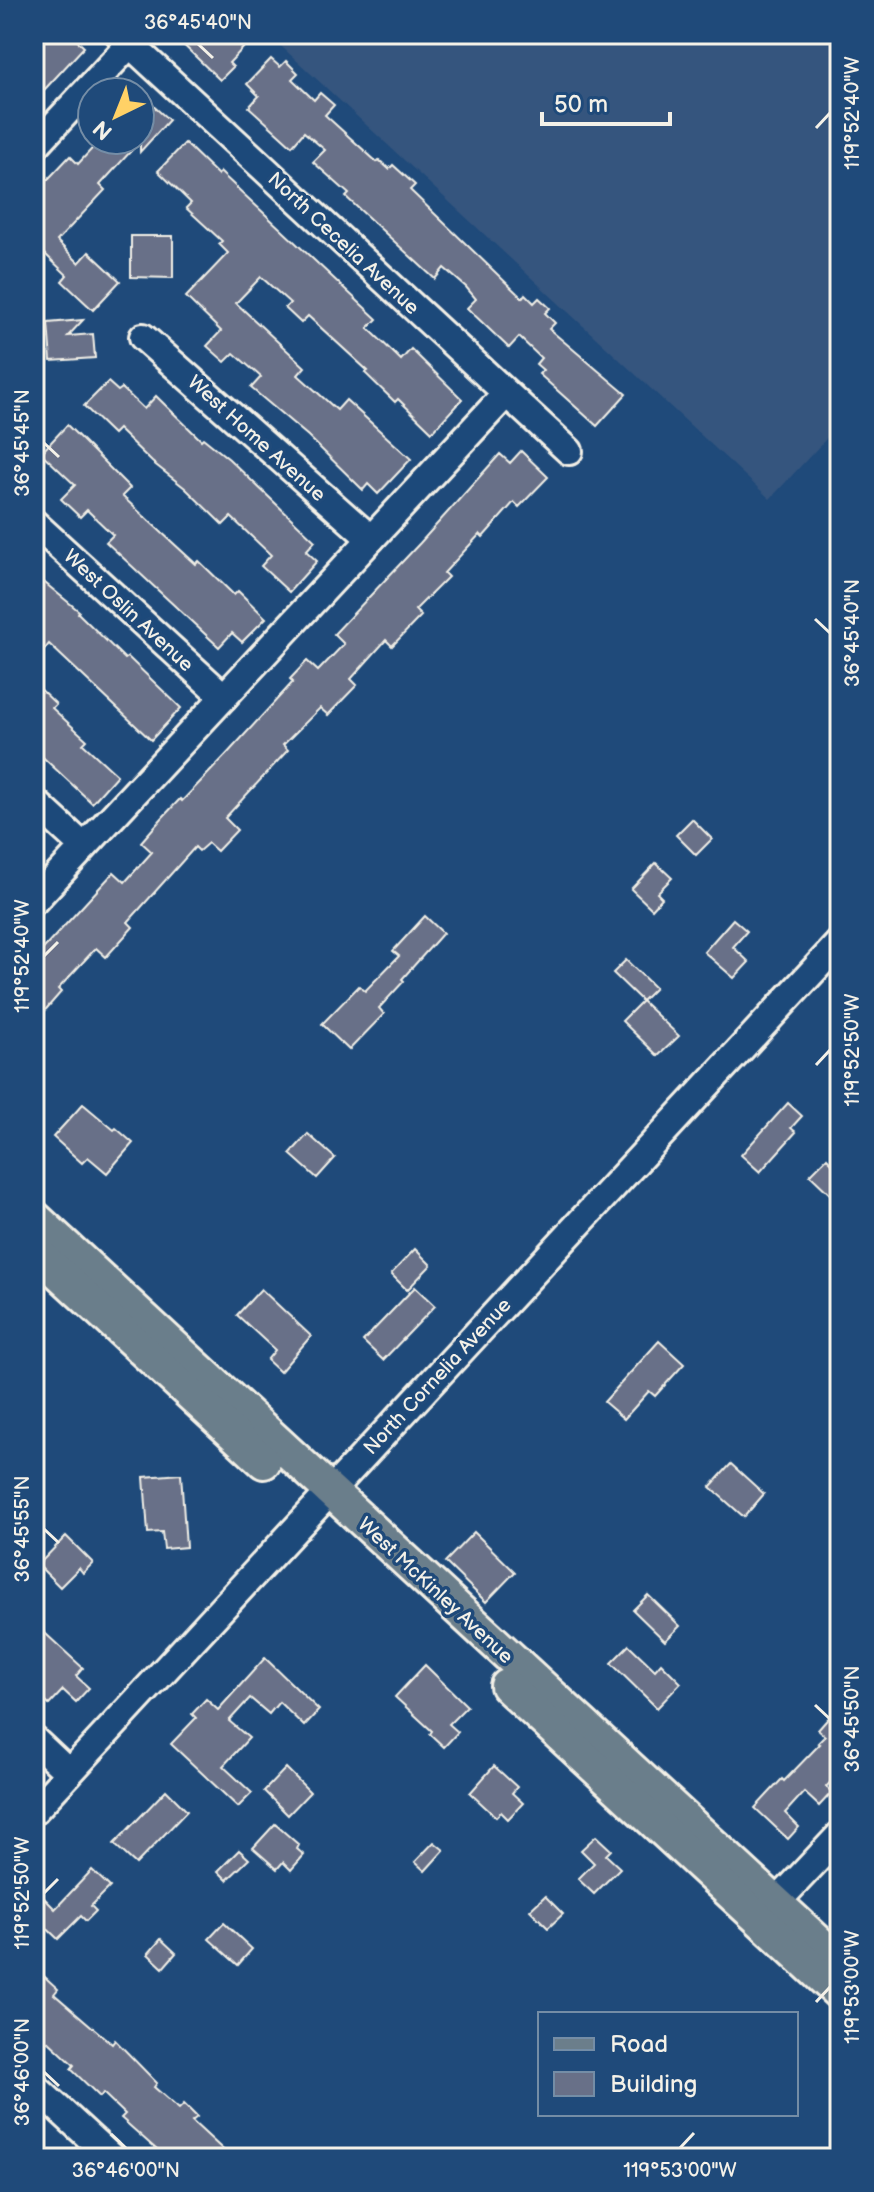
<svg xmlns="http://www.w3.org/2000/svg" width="874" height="2192" viewBox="0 0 874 2192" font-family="'Balsamiq Sans',sans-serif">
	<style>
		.built { fill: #35557e }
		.building { fill: #687088; stroke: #f4f1e8; stroke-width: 2 }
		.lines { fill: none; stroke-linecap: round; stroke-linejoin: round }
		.minor-casing { stroke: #f4f1e8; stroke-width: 32 }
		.major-casing { stroke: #f4f1e8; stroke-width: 38 }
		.minor { stroke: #1f4a7a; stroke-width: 26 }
		.major { stroke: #6b7e8b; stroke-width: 32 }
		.ticks { fill: none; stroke: #f4f1e8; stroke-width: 3 }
		.labels { text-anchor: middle; stroke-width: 7; stroke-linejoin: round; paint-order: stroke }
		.street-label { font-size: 20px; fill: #f4f1e8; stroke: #1f4a7a }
		.neatline { fill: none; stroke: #f4f1e8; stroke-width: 3 }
		.ticks-label { font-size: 20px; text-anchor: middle; fill: #f4f1e8 }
	</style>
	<rect width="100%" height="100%" fill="#1f4a7a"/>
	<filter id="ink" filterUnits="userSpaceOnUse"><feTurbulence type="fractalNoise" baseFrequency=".0125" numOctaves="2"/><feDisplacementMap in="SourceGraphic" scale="16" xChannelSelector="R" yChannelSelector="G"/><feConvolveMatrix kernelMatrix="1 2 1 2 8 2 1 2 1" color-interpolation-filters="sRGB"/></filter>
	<g filter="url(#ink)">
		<path class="built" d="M268,34H840V424L770,499Z"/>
		<g class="building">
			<path d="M49,34H70L84,47L45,89L34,79V51Z"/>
			<path d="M172,34H235L246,45L229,63L233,67L220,80Z"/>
			<path d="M271,59L280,67L286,61L298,73L292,79L314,100L320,93L334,105L325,115L377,162L379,160L389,169L393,165L415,185L410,190L522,298L525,294L534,303L539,298L550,308L545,313L555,323L549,329L626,394L597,426L539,374L543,370L536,364L541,358L519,337L509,348L467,308L476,299L466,287L444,268L435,279L346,197L349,194L313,162L325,150L304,132L292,146L249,107L259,96L247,84Z"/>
			<path d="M140,94L169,120L140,152V141L100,185L105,190L57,241L79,263L89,252L120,281L93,310L62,281L67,275L45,254L34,266V194L70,156L78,164L100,140H140Z"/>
			<path d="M185,143L218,175L220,172L377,319L368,328L401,360L411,349L462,399L432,432L398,399L395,402L365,373L368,371L308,316L301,323L285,308L290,303L261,277L236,303L305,367L298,375L337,410L346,400L411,459L378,494L368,484L363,490L308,436L251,388L261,377L234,353L225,362L207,346L221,331L186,297L228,253L219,244L222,241L186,208L191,203L158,171Z"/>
			<path d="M131,236H173V278L131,277Z"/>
			<path d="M83,320L68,336L93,334L95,358L51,361L48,323Z"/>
			<path d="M108,382L118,391L122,388L144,409L156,396L201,440L203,438L229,459L315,541L306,551L317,561L289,592L261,566L271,555L231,517L223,525L185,488L152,462L118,429L113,434L84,406Z"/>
			<path d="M67,425L130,488L122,496L196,564L199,561L234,595L238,591L266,618L242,642L232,633L219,647L106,542L113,535L87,510L80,517L61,499L75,485L41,453Z"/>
			<path d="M521,451L548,477L519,507L514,502L483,537L480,534L444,573L448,577L415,610L421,616L392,646L386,640L351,679L357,685L328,715L320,708L283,745L288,750L225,818L237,830L217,851L208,843L199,851L195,847L128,922L133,927L106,957L96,948L58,989L61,992L34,1023V959L114,872L125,882L152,852L141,842L163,817L180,799L182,801L225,756L293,682L290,679L307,661L318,671L344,644L334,634L420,543L500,454L510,463Z"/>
			<path d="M34,574L79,611L78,613L125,659L128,657L181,708L151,740L49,644L45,649L34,639Z"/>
			<path d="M34,683L56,704L52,708L87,740L83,744L117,775L92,803L34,749Z"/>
			<path d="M692,819L712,839L696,855L676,835Z"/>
			<path d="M656,863L672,878L657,893L662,898L652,909L631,889Z"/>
			<path d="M425,916L443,933L402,979L404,981L379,1008L384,1014L349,1050L322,1024L359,986L365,991L399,956L393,951Z"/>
			<path d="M733,919L747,931L733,947L749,962L734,978L704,952Z"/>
			<path d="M626,960L655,988L642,1001L613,973Z"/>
			<path d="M642,1001L679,1036L658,1056L622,1021Z"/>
			<path d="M788,1103L802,1116L791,1128L796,1132L760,1172L741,1155Z"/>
			<path d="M83,1104L114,1130L116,1128L133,1143L107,1173L88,1157L82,1163L53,1137Z"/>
			<path d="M308,1134L335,1158L317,1178L290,1154Z"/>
			<path d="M840,1155V1188L832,1196L810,1175L827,1158L832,1163Z"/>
			<path d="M415,1249L431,1265L407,1290L391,1274Z"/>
			<path d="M415,1287L435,1306L383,1360L363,1341Z"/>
			<path d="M261,1289L311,1336L280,1372L267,1360L275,1350L237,1315Z"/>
			<path d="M659,1341L684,1364L655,1396L649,1391L624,1419L604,1402Z"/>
			<path d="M731,1464L764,1494L744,1517L710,1487Z"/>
			<path d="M181,1474L186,1547L164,1549L162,1532L148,1533L144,1477Z"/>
			<path d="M474,1532L515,1572L486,1602L445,1562Z"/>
			<path d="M66,1536L93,1563L83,1573L79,1568L60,1587L38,1565Z"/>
			<path d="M648,1595L680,1626L665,1641L633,1610Z"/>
			<path d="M34,1623L83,1668L76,1676L89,1688L76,1702L63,1690L49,1705L34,1691Z"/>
			<path d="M629,1645L655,1670L661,1663L681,1683L657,1708L611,1663Z"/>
			<path d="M265,1658L319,1710L304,1726L279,1702L269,1714L250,1698L229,1721L249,1738L223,1766L252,1793L238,1807L171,1744L196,1718L192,1714L206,1699L218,1710Z"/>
			<path d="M425,1665L467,1706L449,1724L458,1732L444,1747L430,1734L432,1731L395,1697Z"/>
			<path d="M840,1705V1772L826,1787L832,1792L819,1806L804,1792L785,1813L799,1827L788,1839L755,1808L782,1779L784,1781L820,1744L818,1743L825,1736L818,1730Z"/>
			<path d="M494,1766L517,1787L512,1793L523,1803L508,1819L501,1812L496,1817L470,1793Z"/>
			<path d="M286,1768L310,1792L288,1815L264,1791Z"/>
			<path d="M166,1790L187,1811L136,1864L114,1844Z"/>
			<path d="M275,1824L299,1845L297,1849L304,1855L291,1870L283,1862L277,1869L253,1848Z"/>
			<path d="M596,1836L611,1850L606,1855L620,1868L594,1894L578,1879L594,1863L581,1850Z"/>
			<path d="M434,1842L444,1850L425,1871L415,1862Z"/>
			<path d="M239,1850L249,1859L227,1880L218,1871Z"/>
			<path d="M92,1870L110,1887L91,1906L96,1911L86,1921L81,1916L58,1939L34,1916V1888L55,1909Z"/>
			<path d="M545,1896L563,1914L548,1928L530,1910Z"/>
			<path d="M224,1923L252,1949L238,1965L209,1939Z"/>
			<path d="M161,1939L176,1953L163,1968L148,1954Z"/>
			<path d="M34,1967L58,1989L54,1994L112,2044L115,2040L157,2083L154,2087L179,2109L184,2104L197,2117L192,2121L232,2158H166L121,2118L125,2114L103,2093L100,2097L71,2069L74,2065L48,2041L43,2046L34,2037Z"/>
		</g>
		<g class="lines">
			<g class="minor-casing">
				<g id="minor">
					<path d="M119,34L569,451"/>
					<path d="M34,147L130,44"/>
					<path d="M143,337L371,539"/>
					<path d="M34,523L224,697"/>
					<path d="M34,801L84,847"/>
					<path d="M34,901L506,394"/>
					<path d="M34,1740L69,1773"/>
					<path d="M34,1811L840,942"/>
					<path d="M776,1903L840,1835"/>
					<path d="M34,2086L112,2158"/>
				</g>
			</g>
			<g class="major-casing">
				<g id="major">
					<path d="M34,1217L840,1962"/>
					<path d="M34,1250L264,1462"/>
					<path d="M507,1686L840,1994"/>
				</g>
			</g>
			<use href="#minor" class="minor"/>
			<use href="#major" class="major"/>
		</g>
	</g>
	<path class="ticks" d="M198,44L213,58M816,128L830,113M44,443L59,457M815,619L830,633M44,956L58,942M816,1065L830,1050M44,1529L59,1543M815,1705L830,1719M44,1893L58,1879M816,2002L830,1987M44,2072L59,2086M111,2134L126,2148M680,2148L694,2133"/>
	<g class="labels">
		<g class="street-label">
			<text transform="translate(344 243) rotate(43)" y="7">North Cecelia Avenue</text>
			<text transform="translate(257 438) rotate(42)" y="7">West Home Avenue</text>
			<text transform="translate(129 610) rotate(43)" y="7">West Oslin Avenue</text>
			<text transform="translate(437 1376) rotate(-47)" y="7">North Cornelia Avenue</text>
			<text transform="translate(436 1590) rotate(43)" y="7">West McKinley Avenue</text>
		</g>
	</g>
	<rect width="874" height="2192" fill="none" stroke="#1f4a7a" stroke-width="88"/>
	<rect x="538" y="2012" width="260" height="104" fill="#1f4a7a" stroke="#748da6" stroke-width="2"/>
	<rect x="554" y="2038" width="40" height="12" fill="#6b7e8b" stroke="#748da6" stroke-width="2"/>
	<text x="610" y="2052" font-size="24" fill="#f4f1e8">Road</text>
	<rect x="554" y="2072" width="40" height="24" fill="#687088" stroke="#748da6" stroke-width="2"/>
	<text x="610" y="2092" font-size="24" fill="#f4f1e8">Building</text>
	<g transform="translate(116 116) rotate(223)"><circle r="38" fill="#1f4a7a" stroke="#748da6" stroke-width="2"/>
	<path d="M0-6L14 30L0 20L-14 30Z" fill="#ffd166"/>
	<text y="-12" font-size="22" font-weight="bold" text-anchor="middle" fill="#f4f1e8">N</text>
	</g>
	<path d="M542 112v12h128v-12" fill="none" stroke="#f4f1e8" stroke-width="4"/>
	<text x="554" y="112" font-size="24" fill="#f4f1e8" stroke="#1f4a7a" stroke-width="6" paint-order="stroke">50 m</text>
	<rect x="44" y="44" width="786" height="2104" class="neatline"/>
	<g class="ticks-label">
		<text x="198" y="29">36°45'40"N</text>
		<text transform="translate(852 113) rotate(-90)" y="7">119°52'40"W</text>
		<text transform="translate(22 443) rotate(-90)" y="7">36°45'45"N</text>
		<text transform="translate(852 633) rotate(-90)" y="7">36°45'40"N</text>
		<text transform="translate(22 956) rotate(-90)" y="7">119°52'40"W</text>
		<text transform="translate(852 1050) rotate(-90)" y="7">119°52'50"W</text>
		<text transform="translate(22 1529) rotate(-90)" y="7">36°45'55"N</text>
		<text transform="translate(852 1719) rotate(-90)" y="7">36°45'50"N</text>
		<text transform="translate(22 1893) rotate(-90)" y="7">119°52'50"W</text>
		<text transform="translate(852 1987) rotate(-90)" y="7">119°53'00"W</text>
		<text transform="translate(22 2072) rotate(-90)" y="7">36°46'00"N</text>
		<text x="126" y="2177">36°46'00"N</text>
		<text x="680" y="2177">119°53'00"W</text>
	</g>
</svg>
